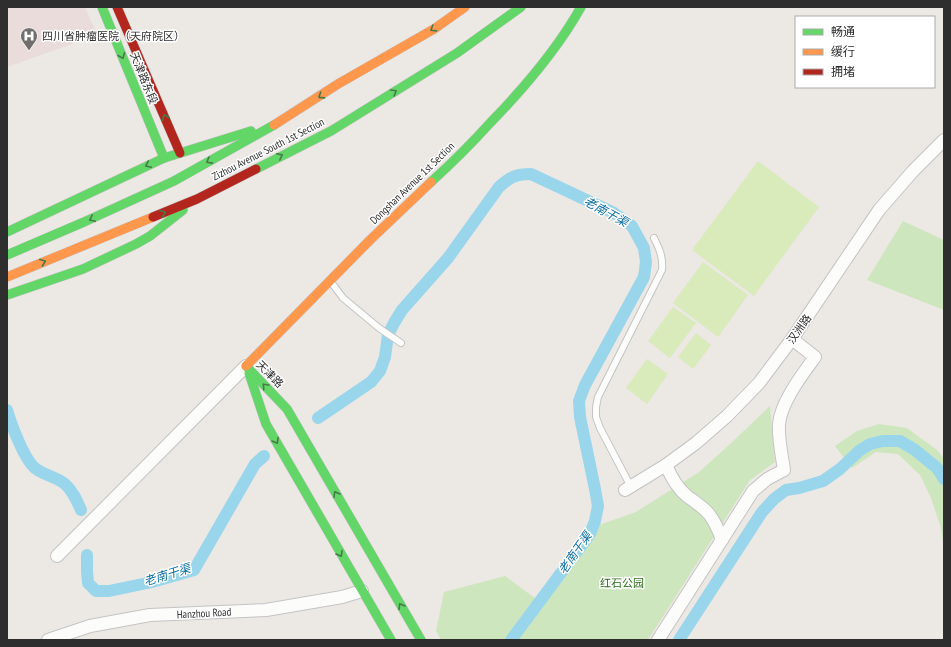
<svg xmlns="http://www.w3.org/2000/svg" width="951" height="647" viewBox="0 0 951 647" font-family="'PT Sans Narrow','Noto Sans SC',sans-serif">
	<style>
		.medical { fill: #e9dcdb }
		.green { fill: #cee6be }
		.pitch { fill: #d9eabb }
		.lines { fill: none; stroke-linecap: round; stroke-linejoin: round }
		.canal { stroke: #99d6ec; stroke-width: 12 }
		.lane-casing { stroke: #c5c4c5; stroke-width: 8 }
		.street-casing { stroke: #c5c4c5; stroke-width: 14 }
		.fast-casing { stroke: #c5c4c5; stroke-width: 10 }
		.slow-casing { stroke: #c5c4c5; stroke-width: 10 }
		.jam-casing { stroke: #c5c4c5; stroke-width: 10 }
		.lane { stroke: #fcfcfb; stroke-width: 6 }
		.street { stroke: #fcfcfb; stroke-width: 12 }
		.fast { stroke: #63d668; stroke-width: 9 }
		.slow { stroke: #ff974d; stroke-width: 9 }
		.jam { stroke: #b3261e; stroke-width: 9 }
		.oneway { stroke: #467a48 }
		.labels { text-anchor: middle; stroke-width: 3; stroke-linejoin: round; paint-order: stroke }
		.poi-label { font-size: 11px; fill: #2e2e2e; stroke: #fff; text-anchor: start }
		.street-label { font-size: 11px; fill: #2e2e2e; stroke: #fff }
		.park-label { font-size: 11px; fill: #2c6e1b; stroke: #fff }
		.water-label { font-size: 12px; font-style: italic; fill: #0d6fa3; stroke: #fff }
	</style>
	<rect width="100%" height="100%" fill="#ece8e4"/>
	<path class="medical" d="M7,7H85L97,35L7,67Z"/>
	<g class="green">
		<path d="M903,221L944,240V310L867,280Z"/>
		<path d="M770,406L775,462L750,480L648,640H441L436,631L444,592L505,576L543,604L599,525L636,512L699,472L729,445Z"/>
		<path d="M879,424L907,428L937,450L944,459V549L941,528L931,498L920,475L898,454L876,452L852,468L835,446L857,431Z"/>
	</g>
	<g class="pitch">
		<path d="M758,161L819,207L754,296L692,250Z"/>
		<path d="M703,262L748,295L718,337L673,303Z"/>
		<path d="M673,307L696,323L670,358L648,341Z"/>
		<path d="M696,333L711,345L693,369L678,357Z"/>
		<path d="M647,359L668,374L647,404L626,388Z"/>
	</g>
	<g class="lines">
		<g class="canal">
			<path d="M7,410C11,424 24,459 35,468C43,475 57,477 65,484C73,491 77,501 81,510"/>
			<path d="M318,418L371,382L380,371L385,357L388,335L394,323L402,310L448,258L499,187C510,177 516,174 531,174L614,213L632,226L644,248L646,262L644,277L585,385L579,401L580,417L595,489L598,506L595,521L590,534L511,640"/>
			<path d="M87,555V571L88,583L96,591H109L152,582L194,570L255,464L264,456"/>
			<path d="M679,640L762,512L774,499L786,490L799,488L823,481L840,469L859,451L870,444L883,441H900L915,450L937,468L944,479"/>
		</g>
		<g class="lane-casing">
			<g id="lane">
				<path d="M331,282L343,298L379,328L401,343"/>
				<path d="M631,487L600,428L596,417V407L598,397L662,270C663,257 660,250 654,238"/>
			</g>
		</g>
		<g class="street-casing">
			<g id="street">
				<path d="M666,465C671,477 677,488 687,496C695,502 703,507 709,514C715,522 719,531 722,540"/>
				<path d="M625,490L666,465L696,443L727,416L759,383L792,339L879,210L913,171L944,140"/>
				<path d="M57,556L246,366"/>
				<path d="M48,640L90,626L150,615L266,610L342,597L362,591"/>
				<path d="M658,640L753,491L767,479L784,470C782,456 778,439 779,424C781,402 802,375 815,357L792,339"/>
			</g>
		</g>
		<g class="fast-casing">
			<g id="fast">
				<path d="M102,7L164,158"/>
				<path d="M256,169L331,131L457,53L521,7"/>
				<path d="M431,182C452,163 472,143 491,122C525,87 557,50 581,7"/>
				<path d="M7,232L164,158L251,131"/>
				<path d="M7,255L84,222L174,181L274,125"/>
				<path d="M7,295L83,269L136,244L150,236L183,210"/>
				<path d="M246,366L287,409L421,640"/>
				<path d="M249,373L266,424L391,640"/>
			</g>
		</g>
		<g class="slow-casing">
			<g id="slow">
				<path d="M274,125L338,84L434,29L465,7"/>
				<path d="M7,277L153,217"/>
				<path d="M246,366L371,239L431,182"/>
			</g>
		</g>
		<g class="jam-casing">
			<g id="jam">
				<path d="M117,7L180,153"/>
				<path d="M153,217L197,199L256,169"/>
			</g>
		</g>
		<use href="#lane" class="lane"/>
		<use href="#street" class="street"/>
		<use href="#fast" class="fast"/>
		<use href="#slow" class="slow"/>
		<use href="#jam" class="jam"/>
	</g>
	<defs><path id="oneway-chevron" d="M-2-3.5L2.5 0L-2 3.5" fill="none" stroke-width="1.6" stroke-linecap="round" stroke-linejoin="round"/></defs>
	<g class="oneway">
		<use href="#oneway-chevron" transform="translate(433 29) rotate(148)"/>
		<use href="#oneway-chevron" transform="translate(122 56) rotate(68)"/>
		<use href="#oneway-chevron" transform="translate(394 92) rotate(-31)"/>
		<use href="#oneway-chevron" transform="translate(321 96) rotate(147)"/>
		<use href="#oneway-chevron" transform="translate(165 117) rotate(-113)"/>
		<use href="#oneway-chevron" transform="translate(280 156) rotate(-27)"/>
		<use href="#oneway-chevron" transform="translate(209 161) rotate(151)"/>
		<use href="#oneway-chevron" transform="translate(148 165) rotate(155)"/>
		<use href="#oneway-chevron" transform="translate(163 213) rotate(-22)"/>
		<use href="#oneway-chevron" transform="translate(92 219) rotate(155)"/>
		<use href="#oneway-chevron" transform="translate(43 262) rotate(-22)"/>
		<use href="#oneway-chevron" transform="translate(265 386) rotate(-133)"/>
		<use href="#oneway-chevron" transform="translate(276 441) rotate(60)"/>
		<use href="#oneway-chevron" transform="translate(336 494) rotate(-120)"/>
		<use href="#oneway-chevron" transform="translate(340 554) rotate(60)"/>
		<use href="#oneway-chevron" transform="translate(401 606) rotate(-121)"/>
	</g>
	<defs>
		<g id="hospital-pin" transform="scale(0.9)"><path d="M0 17L-7.5 6A9.5 9.5 0 1 1 7.5 6Z" fill="#706f6e" stroke="#fff"/><path d="M-5-5h3v3.5h4V-5h3V5h-3V1.5h-4V5h-3Z" fill="#fff"/></g>
	</defs>
	<g fill-rule="evenodd">
		<use href="#hospital-pin" x="29" y="36"/>
	</g>
	<g class="labels">
		<g class="poi-label">
			<text x="42" y="40">四川省肿瘤医院（天府院区）</text>
		</g>
		<g class="street-label">
			<text transform="translate(144 78) rotate(68)" y="4">天津路东段</text>
			<text transform="translate(268 149) rotate(-27)" y="4">Zizhou Avenue South 1st Section</text>
			<text transform="translate(412 183) rotate(-44)" y="4">Dongshan Avenue 1st Section</text>
			<text transform="translate(799 329) rotate(-55)" y="4">汉洲路</text>
			<text transform="translate(270 374) rotate(45)" y="4">天津路</text>
			<text transform="translate(204 613) rotate(-3)" y="4">Hanzhou Road</text>
		</g>
		<g class="park-label">
			<text x="622" y="587">红石公园</text>
		</g>
		<g class="water-label">
			<text transform="translate(606 212) rotate(29)" y="4">老南干渠</text>
			<text transform="translate(575 553) rotate(-55)" y="4">老南干渠</text>
			<text transform="translate(167 575) rotate(-17)" y="4">老南干渠</text>
		</g>
	</g>
	<rect width="951" height="647" fill="none" stroke="#2e2e2e" stroke-width="16"/>
	<rect x="795" y="16" width="140" height="72" fill="#ffffff" stroke="#ababab"/>
	<rect x="803" y="29" width="20" height="6" fill="#63d668" stroke="#ababab"/>
	<text x="831" y="36" font-size="12" fill="#2e2e2e">畅通</text>
	<rect x="803" y="49" width="20" height="6" fill="#ff974d" stroke="#ababab"/>
	<text x="831" y="56" font-size="12" fill="#2e2e2e">缓行</text>
	<rect x="803" y="69" width="20" height="6" fill="#b3261e" stroke="#ababab"/>
	<text x="831" y="76" font-size="12" fill="#2e2e2e">拥堵</text>
</svg>
